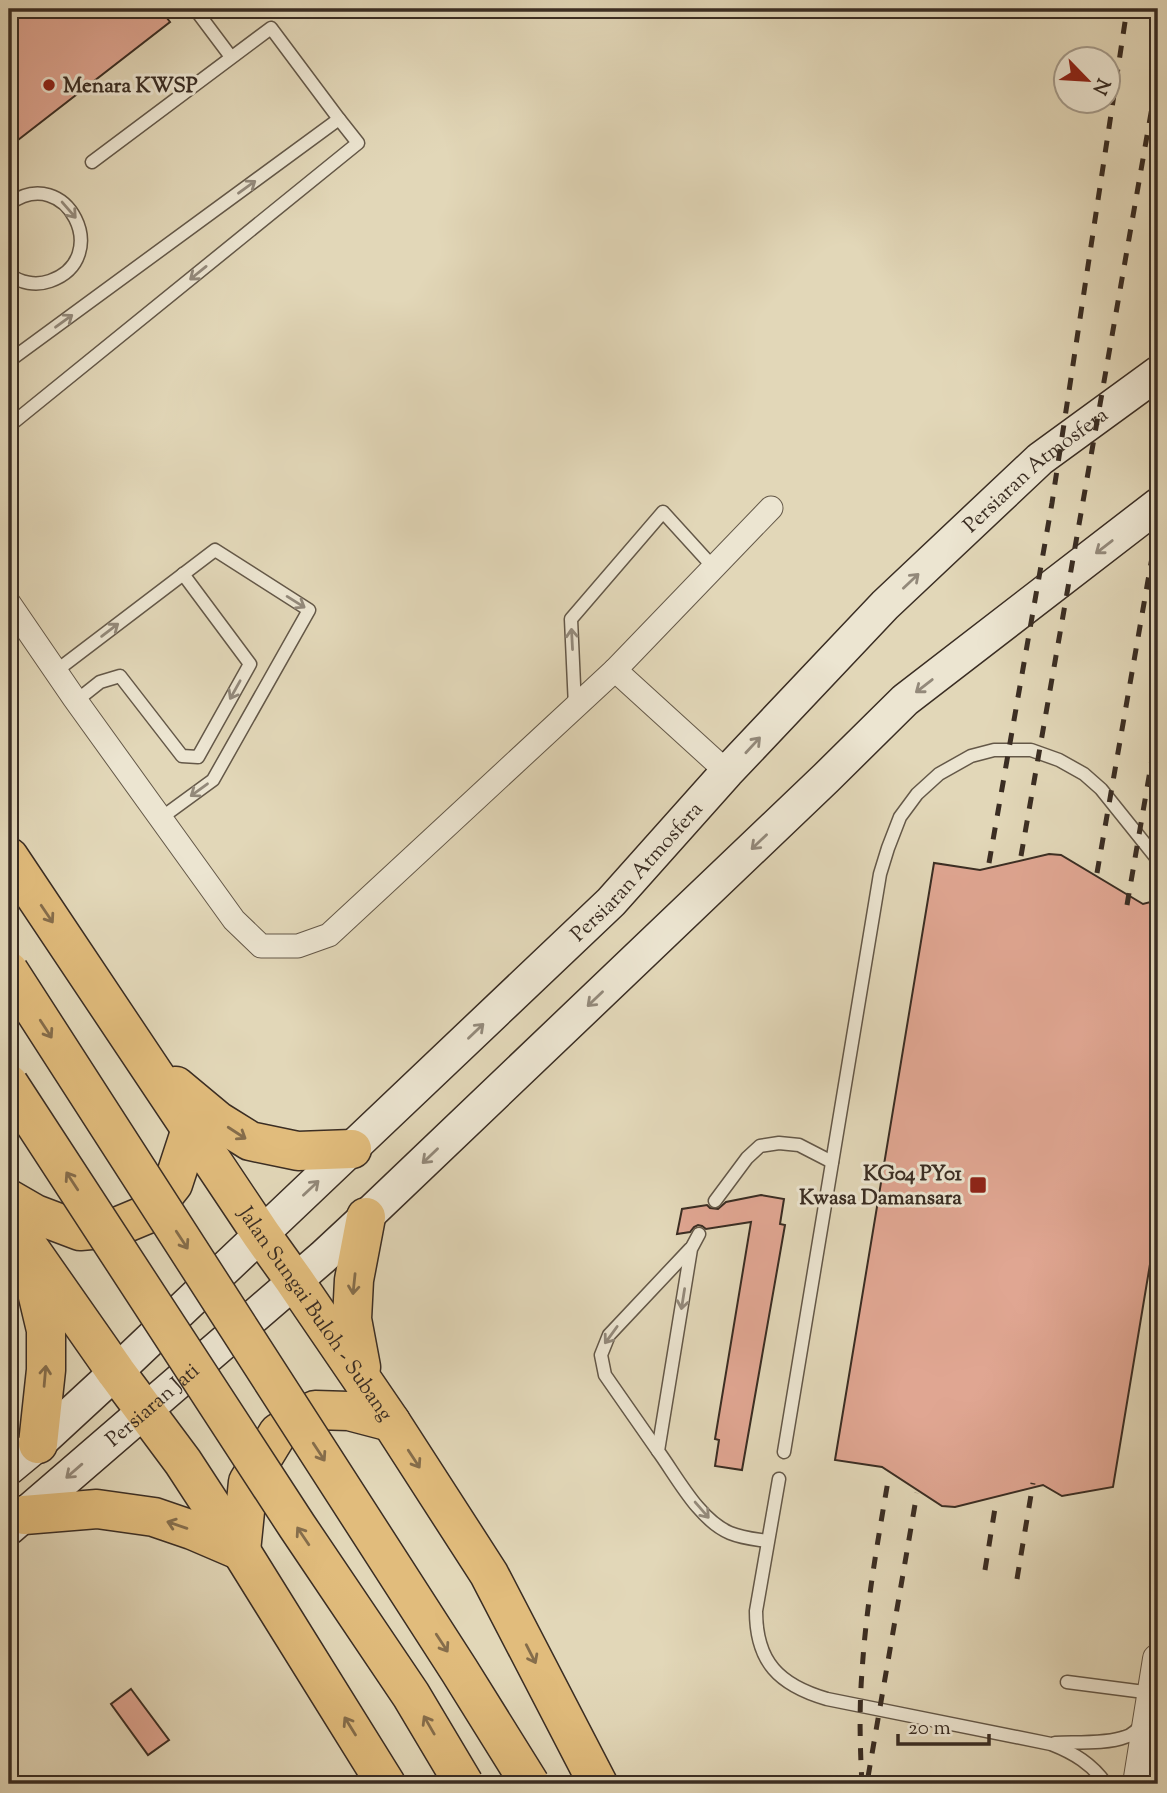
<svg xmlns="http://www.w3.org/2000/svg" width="1167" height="1793" viewBox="0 0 1167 1793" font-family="'Sorts Mill Goudy',serif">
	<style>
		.building { fill: #e0a692; stroke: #3a2d23; stroke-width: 2 }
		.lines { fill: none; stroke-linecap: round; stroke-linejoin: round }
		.service-casing { stroke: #645848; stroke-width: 15 }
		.minor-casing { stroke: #645848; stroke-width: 25 }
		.tertiary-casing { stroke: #645848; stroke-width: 32 }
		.secondary-casing { stroke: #3a2d23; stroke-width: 36 }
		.trunk-casing { stroke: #3a2d23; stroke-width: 41 }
		.service { stroke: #ece5d1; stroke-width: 12 }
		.minor { stroke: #ece5d1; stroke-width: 23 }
		.tertiary { stroke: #ece5d1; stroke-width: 30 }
		.secondary { stroke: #ece5d1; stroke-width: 33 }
		.trunk { stroke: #e1bc7c; stroke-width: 38 }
		.rail { stroke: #3a2d23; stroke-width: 5; stroke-dasharray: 12 12; stroke-linecap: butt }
		.trunk-bridge-casing { stroke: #3a2d23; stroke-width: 41; stroke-linecap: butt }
		.trunk-bridge { stroke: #e1bc7c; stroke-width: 38 }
		.oneway { stroke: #93897a }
		.oneway2 { stroke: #856d4b }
		.poi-dot { fill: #8f2418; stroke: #ece5d1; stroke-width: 2.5 }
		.labels { text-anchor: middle; stroke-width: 6; stroke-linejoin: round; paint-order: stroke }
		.poi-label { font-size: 21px; font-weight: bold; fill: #3a2d23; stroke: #ece5d1; text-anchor: start }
		.street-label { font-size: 21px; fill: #3a2d23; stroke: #ece5d1 }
	</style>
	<rect width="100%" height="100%" fill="#e2d7b8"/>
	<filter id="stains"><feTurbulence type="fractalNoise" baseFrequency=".00286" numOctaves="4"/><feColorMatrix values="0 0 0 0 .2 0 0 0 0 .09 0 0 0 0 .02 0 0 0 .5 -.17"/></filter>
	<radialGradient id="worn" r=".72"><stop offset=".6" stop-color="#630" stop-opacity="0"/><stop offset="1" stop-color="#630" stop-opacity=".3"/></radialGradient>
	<g class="building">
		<path d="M9,9H160L170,22L9,147Z"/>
		<path d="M1049,854L1061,855L1143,904L1158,900V1216L1113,1487L1062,1496L1043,1485L955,1507L942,1506L882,1467L835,1460L934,863L980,870Z"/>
		<path d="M761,1195L784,1199L780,1224L785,1225L742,1470L715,1466L719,1440L715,1439L751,1222L706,1229L702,1226L698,1225L694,1227L690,1232L677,1234L682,1209L707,1205L710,1208L718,1209L726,1202Z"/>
		<path d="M131,1689L169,1740L148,1755L111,1704Z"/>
	</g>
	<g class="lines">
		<g class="service-casing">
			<g id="service">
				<path d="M195,9L231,57"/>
				<path d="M92,162L271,28L339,119"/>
				<path d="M9,204C67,162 114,259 50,281C36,286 20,283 9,274"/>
				<path d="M9,361L339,119L358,143L9,426"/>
				<path d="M56,671L215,550L309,610L213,780L161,818"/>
				<path d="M76,701L100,682L120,676L182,756L198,757L250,664L183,574"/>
				<path d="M575,707L571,619L663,512L714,568"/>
				<path d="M715,1201L747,1158L760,1146L779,1143L799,1145L832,1162"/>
				<path d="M699,1234L691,1249L658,1451C677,1477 699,1520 730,1533C742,1538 754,1539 767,1541"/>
				<path d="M658,1451L605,1375L601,1355L609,1335L690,1249"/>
				<path d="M784,1452L880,874L888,848L900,817L917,794L939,774L971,756L994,750H1031L1059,760L1084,774L1101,789L1158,860"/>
				<path d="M779,1479L756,1611C756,1662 779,1685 827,1699L1051,1744C1074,1753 1092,1764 1106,1784"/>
				<path d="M1067,1682L1152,1693"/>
				<path d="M1055,1743C1074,1742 1108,1744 1125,1737C1133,1735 1138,1729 1143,1723"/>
			</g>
		</g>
		<g class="minor-casing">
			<g id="minor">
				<path d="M9,603L74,698L234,920L261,946H298L329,935L615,670L727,772"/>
				<path d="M615,670L771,508"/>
			</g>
		</g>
		<g class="tertiary-casing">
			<path id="tertiary" d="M1138,1784L1158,1659"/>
		</g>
		<g class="secondary-casing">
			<g id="secondary">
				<path id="s1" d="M9,1468L38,1444L116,1372L611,902L727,772L885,605L1040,459L1158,373"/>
				<path id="s2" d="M9,1528L323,1257L366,1217L826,778L905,700L1158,505"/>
			</g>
		</g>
		<g class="trunk-casing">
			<g id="trunk">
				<path id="s3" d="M9,857L261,1234L294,1280L391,1422L489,1574L598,1784"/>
				<path d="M176,1086L218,1121L250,1141L298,1151L352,1149"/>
				<path d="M9,1199L35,1214L80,1231L114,1228L150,1213L173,1184L191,1129"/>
				<path d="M9,1219L116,1372L183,1462L241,1551L386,1784"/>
				<path d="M31,1267L46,1330V1370L38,1444"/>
				<path d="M361,1367L352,1319L354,1280L366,1217"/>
				<path d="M24,1515L97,1509L154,1517L192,1530L241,1551"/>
				<path d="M241,1551L248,1482L278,1433L315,1410L349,1411L391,1422"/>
			</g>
		</g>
		<use href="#service" class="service"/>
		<use href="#minor" class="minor"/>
		<use href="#tertiary" class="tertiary"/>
		<use href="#secondary" class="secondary"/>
		<use href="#trunk" class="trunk"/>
		<g class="rail">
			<path d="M1021,856L1158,73"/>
			<path d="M989,863L1052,503L1127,9"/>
			<path d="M1097,873L1158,523"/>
			<path d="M1127,905L1158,724"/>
			<path d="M985,1570L996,1502"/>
			<path d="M1017,1579L1033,1483"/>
			<path d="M868,1777L917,1493"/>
			<path d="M862,1784C860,1747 859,1709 862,1672C866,1606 878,1540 889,1475"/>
		</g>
		<g class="trunk-bridge-casing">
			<g id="trunk-bridge">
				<path d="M9,971L459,1670L530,1784"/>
				<path d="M9,1084L297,1526L411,1695L464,1784"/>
			</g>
		</g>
		<use href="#trunk-bridge" class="trunk-bridge"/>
	</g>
	<defs><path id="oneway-shaft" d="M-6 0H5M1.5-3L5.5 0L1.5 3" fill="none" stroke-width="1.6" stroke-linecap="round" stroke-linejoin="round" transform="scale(1.75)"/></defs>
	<g class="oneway">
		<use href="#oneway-shaft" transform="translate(247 187) rotate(-36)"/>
		<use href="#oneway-shaft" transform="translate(69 210) rotate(49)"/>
		<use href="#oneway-shaft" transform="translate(198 273) rotate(141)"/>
		<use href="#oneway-shaft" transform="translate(64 321) rotate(-36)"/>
		<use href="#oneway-shaft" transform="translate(1104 547) rotate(142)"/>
		<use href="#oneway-shaft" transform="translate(911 581) rotate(-43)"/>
		<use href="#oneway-shaft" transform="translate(296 602) rotate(32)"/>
		<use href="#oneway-shaft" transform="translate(110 630) rotate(-37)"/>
		<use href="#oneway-shaft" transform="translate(572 639) rotate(-93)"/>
		<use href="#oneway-shaft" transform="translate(924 686) rotate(142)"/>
		<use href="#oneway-shaft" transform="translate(235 690) rotate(119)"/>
		<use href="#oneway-shaft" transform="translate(753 745) rotate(-47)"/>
		<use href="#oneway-shaft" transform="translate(199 790) rotate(144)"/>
		<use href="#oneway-shaft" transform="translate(759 842) rotate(136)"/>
		<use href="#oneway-shaft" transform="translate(595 999) rotate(136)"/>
		<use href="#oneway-shaft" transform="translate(476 1031) rotate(-44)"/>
		<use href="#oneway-shaft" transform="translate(430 1156) rotate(136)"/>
		<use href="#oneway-shaft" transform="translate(311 1188) rotate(-43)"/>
		<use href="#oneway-shaft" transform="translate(683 1299) rotate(99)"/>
		<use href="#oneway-shaft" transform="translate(611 1335) rotate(126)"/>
		<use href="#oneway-shaft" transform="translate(74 1471) rotate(139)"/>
		<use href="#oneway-shaft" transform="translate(702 1510) rotate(49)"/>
	</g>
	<g class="oneway2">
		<use href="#oneway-shaft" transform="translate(47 914) rotate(56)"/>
		<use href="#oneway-shaft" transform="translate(46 1029) rotate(57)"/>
		<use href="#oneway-shaft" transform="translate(237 1133) rotate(33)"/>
		<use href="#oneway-shaft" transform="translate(72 1181) rotate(-123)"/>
		<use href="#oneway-shaft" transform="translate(182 1240) rotate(57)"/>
		<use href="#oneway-shaft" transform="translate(354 1284) rotate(96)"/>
		<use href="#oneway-shaft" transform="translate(45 1376) rotate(-85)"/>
		<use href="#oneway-shaft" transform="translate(319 1452) rotate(57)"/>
		<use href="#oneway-shaft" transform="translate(414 1459) rotate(57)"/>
		<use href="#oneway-shaft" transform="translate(177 1525) rotate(-161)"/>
		<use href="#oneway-shaft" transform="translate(303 1536) rotate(-124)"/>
		<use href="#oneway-shaft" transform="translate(442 1643) rotate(57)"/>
		<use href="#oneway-shaft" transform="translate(531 1654) rotate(63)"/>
		<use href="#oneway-shaft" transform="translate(429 1725) rotate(-120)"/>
		<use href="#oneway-shaft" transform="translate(350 1726) rotate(-122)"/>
	</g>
	<g class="poi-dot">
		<circle cx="49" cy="85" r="7"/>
		<rect x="969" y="1176" width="18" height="18" rx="3.5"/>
	</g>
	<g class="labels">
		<g class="poi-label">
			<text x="63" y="92">Menara KWSP</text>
			<text x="962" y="1180" text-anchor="end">KG04 PY01<tspan x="962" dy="24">Kwasa Damansara</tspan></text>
		</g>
		<g class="street-label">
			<text dy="7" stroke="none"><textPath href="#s1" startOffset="1433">Persiaran Atmosfera</textPath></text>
			<text dy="7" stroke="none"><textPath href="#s1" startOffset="866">Persiaran Atmosfera</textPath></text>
			<text dy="7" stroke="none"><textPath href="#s3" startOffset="550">Jalan Sungai Buloh - Subang</textPath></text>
			<text dy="7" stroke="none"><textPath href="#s2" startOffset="189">Persiaran Jati</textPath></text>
		</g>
	</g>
	<rect width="1167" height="1793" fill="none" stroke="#e2d7b8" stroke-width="35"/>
	<rect x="10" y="10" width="1146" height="1772" fill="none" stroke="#3a2d23" stroke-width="3.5"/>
	<rect x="18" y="18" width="1132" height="1758" fill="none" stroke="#3a2d23" stroke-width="2"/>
	<g transform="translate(1087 80) rotate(115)"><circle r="33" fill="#ece5d1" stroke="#a59b8b" stroke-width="2"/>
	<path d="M0-5L12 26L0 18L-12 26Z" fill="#8f2418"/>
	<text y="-10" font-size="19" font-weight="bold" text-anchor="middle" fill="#3a2d23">N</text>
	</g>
	<path d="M898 1734v10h91v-10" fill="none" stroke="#3a2d23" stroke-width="3.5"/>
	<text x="908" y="1734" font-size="21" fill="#3a2d23" stroke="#ece5d1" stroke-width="5" paint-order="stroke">20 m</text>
	<rect width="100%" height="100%" filter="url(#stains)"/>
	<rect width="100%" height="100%" fill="url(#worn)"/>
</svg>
